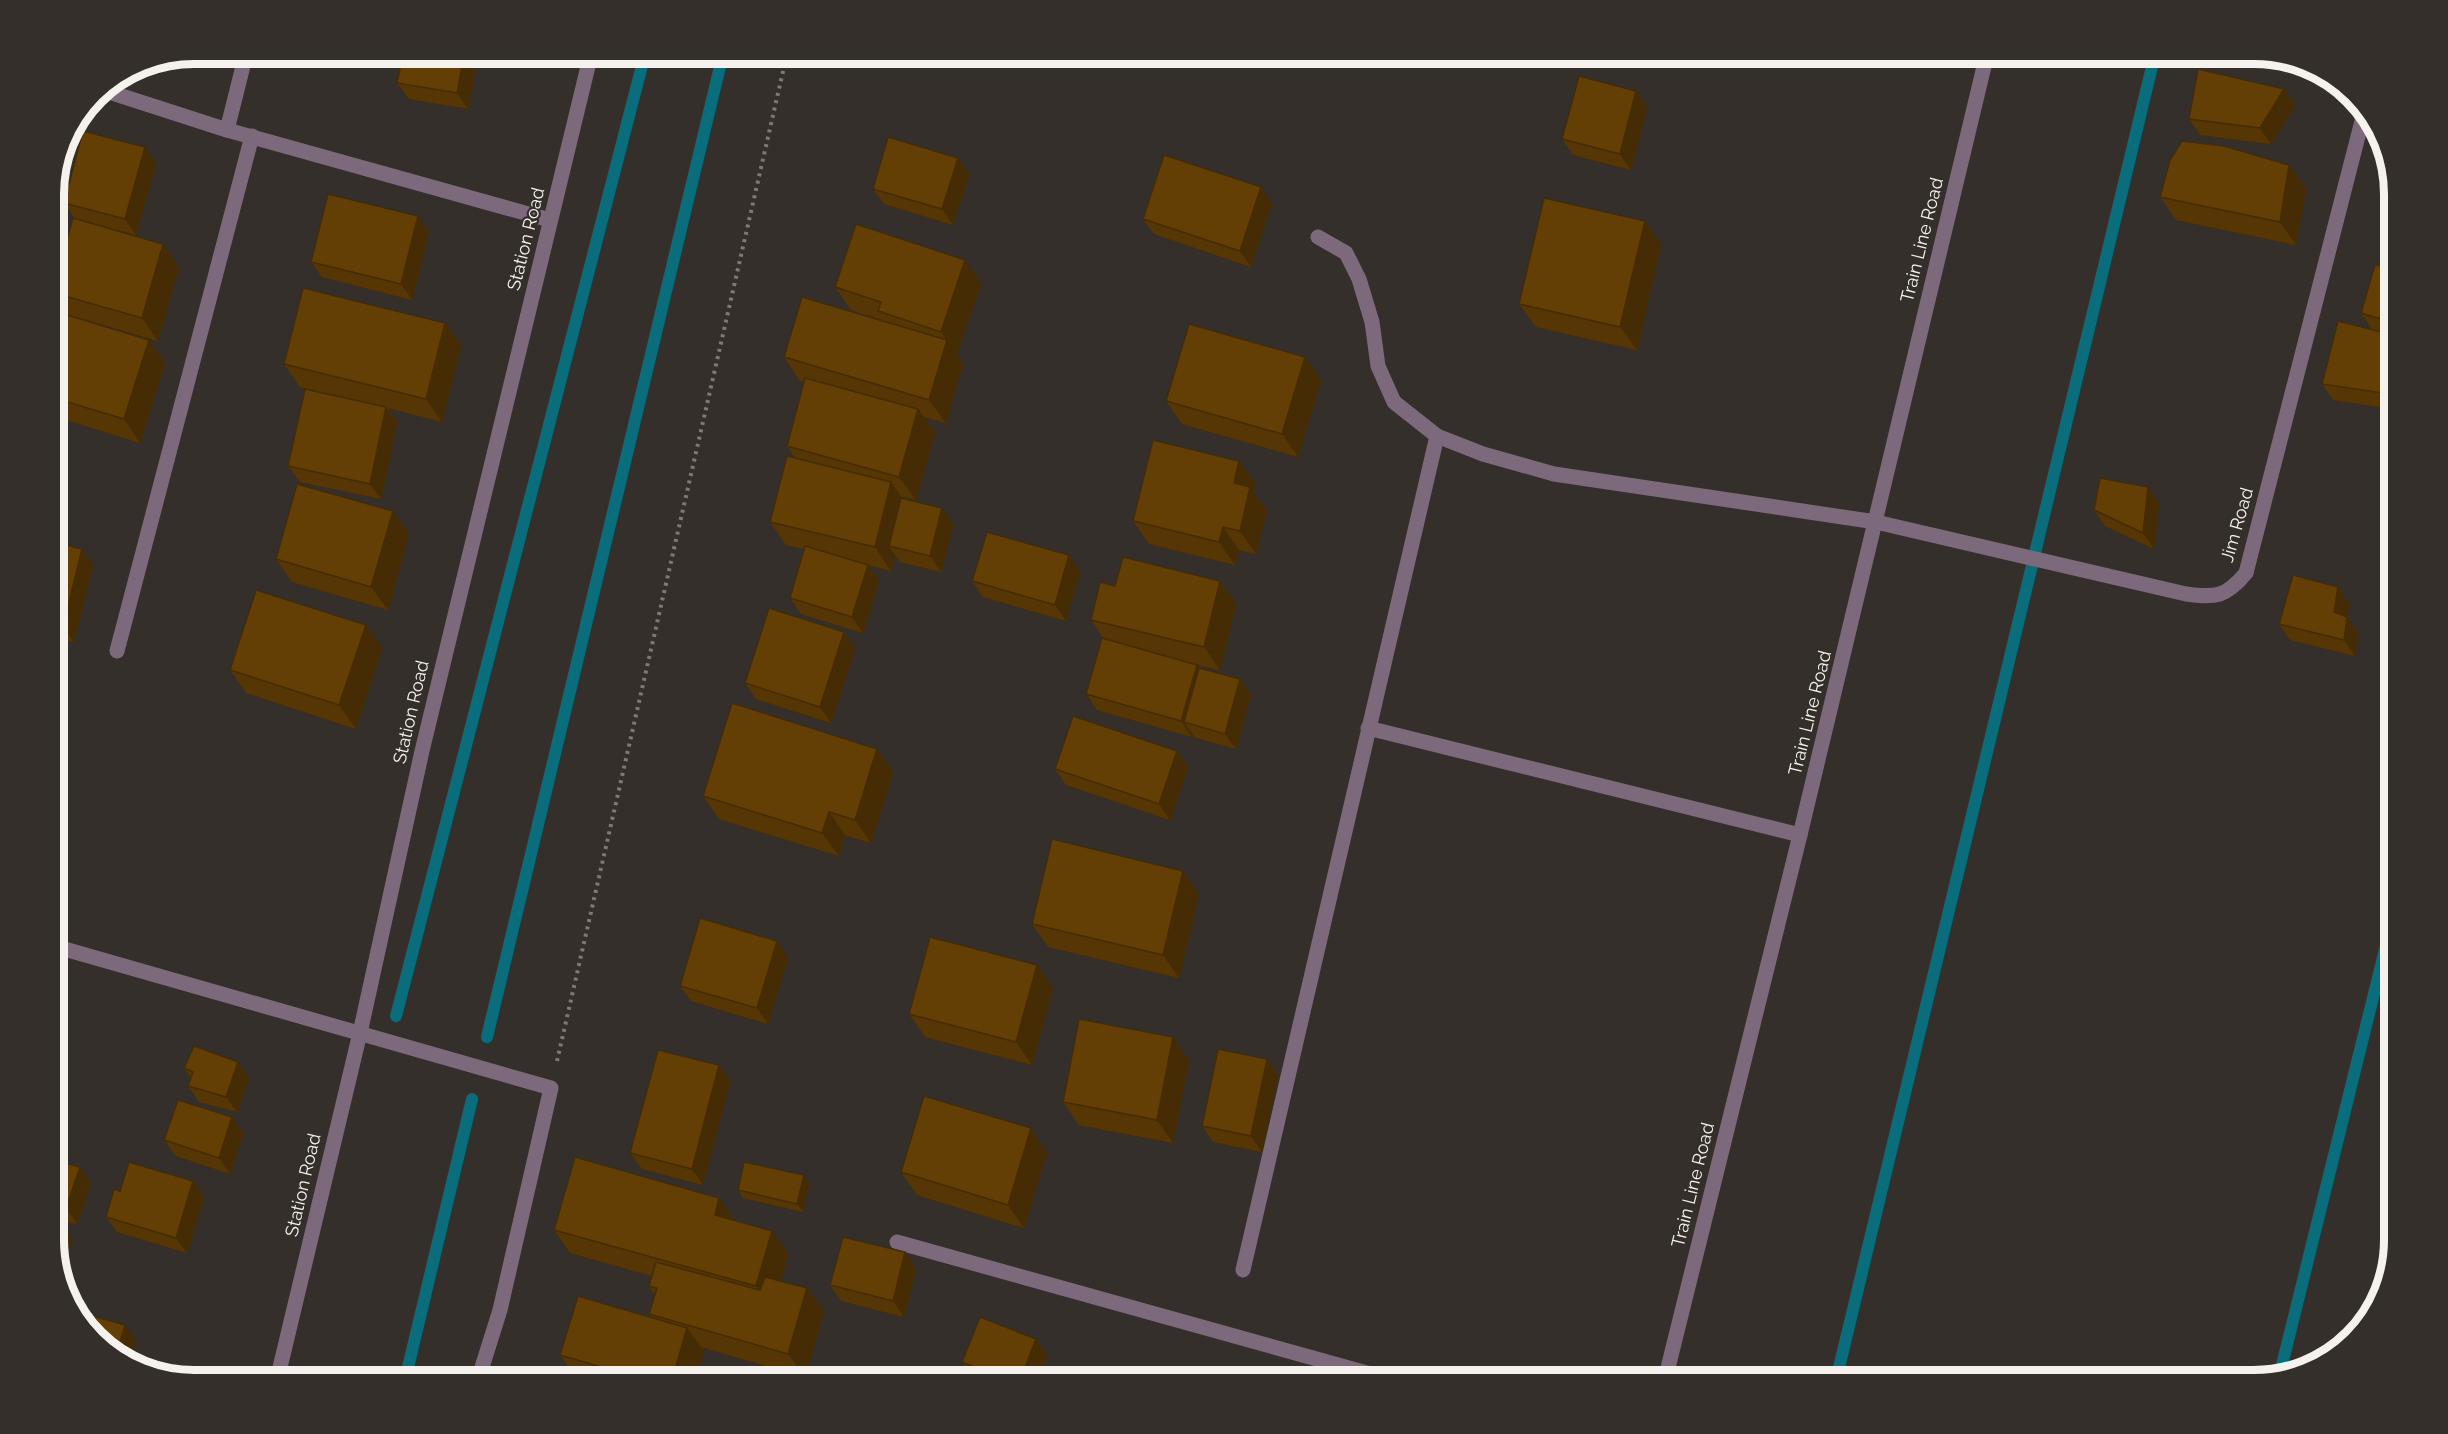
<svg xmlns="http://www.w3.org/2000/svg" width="2448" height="1434" viewBox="0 0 2448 1434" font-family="Raleway,sans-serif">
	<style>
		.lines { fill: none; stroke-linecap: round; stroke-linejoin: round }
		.stream { stroke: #0a6d7c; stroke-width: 12 }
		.path { stroke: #7d7974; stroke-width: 4; stroke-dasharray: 3 4.5; stroke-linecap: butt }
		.street { stroke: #7d697c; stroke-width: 15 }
		.wall { fill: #553604 }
		.shaded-wall { fill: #452c04 }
		.building { fill: #633f05; stroke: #452c04; stroke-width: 1.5 }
		.labels { text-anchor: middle; stroke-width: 4.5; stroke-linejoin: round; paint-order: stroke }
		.street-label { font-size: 18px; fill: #f5f2ee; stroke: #342f2a }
		.rim { fill: none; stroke: #f5f2ee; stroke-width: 8 }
	</style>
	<rect width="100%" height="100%" fill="#342f2a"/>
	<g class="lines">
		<g class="stream">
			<path d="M396,1016L645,54"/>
			<path d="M487,1037L723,54"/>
			<path d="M2280,1373L2394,913"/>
			<path d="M405,1380L472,1099"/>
			<path d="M1836,1380L2155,54"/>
		</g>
		<path class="path" d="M557,1061L787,54"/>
		<g class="street">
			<path d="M103,90L227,130L550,220"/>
			<path d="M227,130L246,54"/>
			<path d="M1437,436L1483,454L1554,474L1876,522L2186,594C2216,598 2226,597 2246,573L2364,113"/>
			<path d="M117,651L252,136"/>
			<path d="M1368,728L1800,835"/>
			<path d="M54,946L551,1088L500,1310L478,1380"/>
			<path d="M897,1242L1392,1380"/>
			<path d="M1243,1270L1437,436L1394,402L1378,366L1372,322L1359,279L1346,253L1318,237"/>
			<path d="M277,1380L360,1033L422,751L591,54"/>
			<path d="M1665,1380L1800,835L1987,54"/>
		</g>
	</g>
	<g class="wall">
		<path d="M464,55L475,71L468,109L409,99L397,83Z"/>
		<path d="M2284,89L2295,105L2271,144L2200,135L2189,119Z"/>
		<path d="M1636,91L1647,107L1631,170L1573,155L1562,139Z"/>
		<path d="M958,158L969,174L953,225L884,204L873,189Z"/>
		<path d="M156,163L136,235L75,219L64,203Z"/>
		<path d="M2289,165L2306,188L2296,245L2176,220L2160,197Z"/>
		<path d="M1272,203L1251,267L1154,234L1143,219Z"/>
		<path d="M418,216L429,232L412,300L322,277L311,262Z"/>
		<path d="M1661,244L1637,350L1536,327L1519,304Z"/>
		<path d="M179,267L158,341L73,316L149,340L165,363L140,443L54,416V311L68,315L54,295V285Z"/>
		<path d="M2394,268V409L2333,400L2322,384L2386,333L2372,329L2361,313Z"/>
		<path d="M981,283L957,354L963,363L946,423L924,417L935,432L916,500L901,496L903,498L953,524L941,572L900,562L895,555L891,571L868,565L879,580L863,633L801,614L790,598L804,549L786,545L770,522L795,458L787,446L804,382L800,381L784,357L885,322L851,310L835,287Z"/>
		<path d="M445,323L461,346L442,422L388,408L397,422L381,499L300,482L288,466L329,394L300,387L284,364Z"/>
		<path d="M1321,380L1298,457L1182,424L1166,401Z"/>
		<path d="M1256,484L1253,492L1267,510L1256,554L1239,550L1235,565L1149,544L1133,521Z"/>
		<path d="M2159,503L2154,549L2105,526L2094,510Z"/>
		<path d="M393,511L409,534L388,610L292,582L276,559Z"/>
		<path d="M54,542L93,565L74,642L54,638Z"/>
		<path d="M1080,571L1066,621L983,597L972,581Z"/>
		<path d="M1115,586L1236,604L1220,670L1193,664L1197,665L1199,668L1240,679L1251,695L1236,749L1196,738L1193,735L1192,737L1097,710L1086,694L1104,639L1091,620Z"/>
		<path d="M2349,603L2346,616L2358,633L2355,656L2290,640L2279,624Z"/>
		<path d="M382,648L356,729L246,693L230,670Z"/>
		<path d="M855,648L831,723L756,699L745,683Z"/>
		<path d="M877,749L893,772L871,843L845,835L839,856L719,819L703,796Z"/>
		<path d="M1177,751L1188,767L1170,820L1066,785L1055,769Z"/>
		<path d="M1199,894L1179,978L1048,947L1032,924Z"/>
		<path d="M788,957L768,1024L691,1001L680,986Z"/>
		<path d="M1053,988L1032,1065L925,1037L909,1014Z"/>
		<path d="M1189,1060L1173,1143L1079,1125L1063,1102Z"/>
		<path d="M719,1065L730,1081L703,1185L642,1169L630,1153Z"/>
		<path d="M184,1068L249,1078L237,1112L199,1102L188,1086L191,1078Z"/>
		<path d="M1278,1075L1262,1152L1213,1142L1202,1126Z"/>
		<path d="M232,1117L243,1133L230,1174L176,1156L164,1140Z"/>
		<path d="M1047,1152L1024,1228L917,1195L901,1172Z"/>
		<path d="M54,1160L91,1183L77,1224L54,1219Z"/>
		<path d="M804,1175L809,1184L803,1212L743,1198L738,1190Z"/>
		<path d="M193,1181L204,1197L187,1253L117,1232L106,1217L120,1191Z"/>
		<path d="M735,1220L772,1231L788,1254L781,1281L824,1311L805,1377L701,1347L704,1351L695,1380H583L576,1378L560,1355L652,1318L649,1314L655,1295L649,1286L652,1276L570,1253L554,1230Z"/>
		<path d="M905,1252L916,1268L904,1317L841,1301L830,1285Z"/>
		<path d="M1036,1339L1047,1355L1038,1380H978L973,1378L962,1362Z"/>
	</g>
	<g class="shaded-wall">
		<path d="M464,55L475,71L468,109L457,93Z"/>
		<path d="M2284,89L2295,105L2271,144L2260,128Z"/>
		<path d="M1636,91L1647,107L1631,170L1620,154Z"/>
		<path d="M145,147L156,163L136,235L125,219Z"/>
		<path d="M958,158L969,174L953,225L942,209Z"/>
		<path d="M2289,165L2306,188L2296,245L2280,222Z"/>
		<path d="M1261,187L1272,203L1251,267L1240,251Z"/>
		<path d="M418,216L429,232L412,300L401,284Z"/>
		<path d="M1645,221L1661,244L1637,350L1620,327Z"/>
		<path d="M163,244L179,267L158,341L142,318Z"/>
		<path d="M965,260L981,283L957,354L963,363L946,423L929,400L947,341L941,332Z"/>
		<path d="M445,323L461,346L442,422L426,399Z"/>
		<path d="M149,340L165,363L140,443L124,419Z"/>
		<path d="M1305,357L1321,380L1298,457L1282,434Z"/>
		<path d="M2394,362V401L2389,394Z"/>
		<path d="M386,407L397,422L381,499L370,484Z"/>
		<path d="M918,409L935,432L916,500L899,477Z"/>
		<path d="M1239,461L1256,484L1253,492L1267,510L1256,554L1240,531L1234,483Z"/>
		<path d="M891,482L907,505L889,546L895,555L891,571L875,547Z"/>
		<path d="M2148,487L2159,503L2154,549L2143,533Z"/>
		<path d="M942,508L953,524L941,572L930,556Z"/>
		<path d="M393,511L409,534L388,610L371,587Z"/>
		<path d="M1223,527L1239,550L1235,565L1219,542Z"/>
		<path d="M82,549L93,565L74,642L63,627Z"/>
		<path d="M1069,555L1080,571L1066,621L1055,605Z"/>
		<path d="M868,565L879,580L863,633L852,617Z"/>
		<path d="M1220,581L1236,604L1220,670L1204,647Z"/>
		<path d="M2338,587L2349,603L2345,627L2334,612Z"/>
		<path d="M2347,617L2358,633L2355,656L2344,640Z"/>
		<path d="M366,625L382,648L356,729L339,705Z"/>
		<path d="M844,632L855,648L831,723L820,707Z"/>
		<path d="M1197,665L1208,681L1184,722L1193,735L1192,737L1181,721Z"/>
		<path d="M1240,679L1251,695L1236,749L1225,734Z"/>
		<path d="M877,749L893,772L871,843L855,820Z"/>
		<path d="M1177,751L1188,767L1170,820L1159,804Z"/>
		<path d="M829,812L845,835L839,856L822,833Z"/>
		<path d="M1183,871L1199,894L1179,978L1163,955Z"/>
		<path d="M777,941L788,957L768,1024L757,1008Z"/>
		<path d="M1037,965L1053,988L1032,1065L1016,1042Z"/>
		<path d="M1173,1037L1189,1060L1173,1143L1157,1120Z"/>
		<path d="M1267,1059L1278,1075L1262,1152L1251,1136Z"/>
		<path d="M238,1062L249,1078L237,1112L226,1097Z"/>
		<path d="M719,1065L730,1081L703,1185L692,1169Z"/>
		<path d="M54,1081L61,1090L54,1106Z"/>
		<path d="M232,1117L243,1133L230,1174L219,1158Z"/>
		<path d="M1031,1128L1047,1152L1024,1228L1008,1205Z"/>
		<path d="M80,1167L91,1183L77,1224L66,1208Z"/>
		<path d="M804,1175L809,1184L803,1212L797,1204Z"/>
		<path d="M193,1181L204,1197L187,1253L176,1238Z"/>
		<path d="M719,1198L735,1221L715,1215Z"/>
		<path d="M61,1224L72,1240L62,1275L54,1248Z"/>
		<path d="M772,1231L788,1254L773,1310L756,1286Z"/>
		<path d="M905,1252L916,1268L904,1317L893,1301Z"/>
		<path d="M807,1288L824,1311L805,1377L788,1354Z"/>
		<path d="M125,1325L136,1341L130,1363L125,1361L117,1353Z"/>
		<path d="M687,1328L704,1351L695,1380H672Z"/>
		<path d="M1036,1339L1047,1355L1038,1380H1020Z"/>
	</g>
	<g class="building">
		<path d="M403,54L464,55L457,93L397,83Z"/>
		<path d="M2198,69L2284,89L2260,128L2189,119Z"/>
		<path d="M1579,76L1636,91L1620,154L1562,139Z"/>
		<path d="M83,131L145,147L125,219L64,203Z"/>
		<path d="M888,137L958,158L942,209L873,189Z"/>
		<path d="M2182,141L2224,146L2289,165L2280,222L2160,197L2170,160Z"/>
		<path d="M1164,155L1261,187L1240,251L1143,219Z"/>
		<path d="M328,194L418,216L401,284L311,262Z"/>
		<path d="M1544,198L1645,221L1620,327L1519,304Z"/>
		<path d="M73,218L163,244L142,318L54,293V285Z"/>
		<path d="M856,224L965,260L941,332L878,311L881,302L835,287Z"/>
		<path d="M2375,265L2394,268V323L2361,313Z"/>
		<path d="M303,288L445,323L426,399L284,364Z"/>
		<path d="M802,297L947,340L929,400L784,357Z"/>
		<path d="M54,311L149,340L124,419L54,398Z"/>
		<path d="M2338,321L2394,335V362L2389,394L2322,384Z"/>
		<path d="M1189,324L1305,357L1282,434L1166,401Z"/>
		<path d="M805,378L918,409L899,477L787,446Z"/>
		<path d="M305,389L386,407L370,484L288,466Z"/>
		<path d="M1153,440L1239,461L1234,483L1250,487L1240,531L1223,527L1219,542L1133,521Z"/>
		<path d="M787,456L891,482L875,547L770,522Z"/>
		<path d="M2100,478L2148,487L2143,533L2094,510Z"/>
		<path d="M297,484L393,511L371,587L276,559Z"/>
		<path d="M901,498L942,508L930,556L889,546Z"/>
		<path d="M987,532L1069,555L1055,605L972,581Z"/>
		<path d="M54,542L82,549L63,627L54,624Z"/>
		<path d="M805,546L868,565L852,617L790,598Z"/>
		<path d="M1123,557L1220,581L1204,647L1091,620L1100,582L1115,586Z"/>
		<path d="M2293,575L2338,587L2334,612L2347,617L2344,640L2279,624Z"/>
		<path d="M256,590L366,625L339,705L230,670Z"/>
		<path d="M769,608L844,632L820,707L745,683Z"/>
		<path d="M1102,638L1197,665L1181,721L1086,694Z"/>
		<path d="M1199,668L1240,679L1225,734L1184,722Z"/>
		<path d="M732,703L877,749L855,820L829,812L822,833L703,796Z"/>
		<path d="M1073,716L1177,751L1159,804L1055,769Z"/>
		<path d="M1052,839L1183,871L1163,955L1032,924Z"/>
		<path d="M700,918L777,941L757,1008L680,986Z"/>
		<path d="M930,937L1037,965L1016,1042L909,1014Z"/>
		<path d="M1079,1019L1173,1037L1157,1120L1063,1102Z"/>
		<path d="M194,1046L238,1062L226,1097L188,1086L193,1072L184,1068Z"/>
		<path d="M1218,1049L1267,1059L1251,1136L1202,1126Z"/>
		<path d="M658,1050L719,1065L692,1169L630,1153Z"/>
		<path d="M924,1096L1031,1128L1008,1205L901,1172Z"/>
		<path d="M178,1100L232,1117L219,1158L164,1140Z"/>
		<path d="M575,1157L719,1198L715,1215L772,1231L756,1286L554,1230Z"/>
		<path d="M54,1160L80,1167L66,1208L54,1206Z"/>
		<path d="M129,1162L193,1181L176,1238L106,1217L114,1189L120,1191Z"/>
		<path d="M744,1162L804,1175L797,1204L738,1190Z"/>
		<path d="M54,1222L61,1224L54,1248Z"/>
		<path d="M843,1237L905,1252L893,1301L830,1285Z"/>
		<path d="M656,1262L760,1290L765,1277L807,1288L788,1354L649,1314L657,1288L649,1286Z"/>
		<path d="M578,1296L687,1328L672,1380H646L560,1355Z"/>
		<path d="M79,1312L125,1325L117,1353L78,1315Z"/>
		<path d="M980,1317L1036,1339L1020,1380H1007L962,1362Z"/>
		<path d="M948,1369L972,1380H943Z"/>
	</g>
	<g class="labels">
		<g class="street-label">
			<text transform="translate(526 239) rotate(-76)" y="6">Station Road</text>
			<text transform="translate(1922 240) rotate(-76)" y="6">Train Line Road</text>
			<text transform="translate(2237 525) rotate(-74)" y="6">Jim Road</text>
			<text transform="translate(411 712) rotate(-77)" y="6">Station Road</text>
			<text transform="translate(1810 713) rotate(-76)" y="6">Train Line Road</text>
			<text transform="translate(303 1185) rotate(-77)" y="6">Station Road</text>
			<text transform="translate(1693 1185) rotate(-76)" y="6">Train Line Road</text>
		</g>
	</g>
	<path d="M0 0H2448V1434H0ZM194 64H2254A130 130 0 0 1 2384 194V1240A130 130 0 0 1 2254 1370H194A130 130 0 0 1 64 1240V194A130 130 0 0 1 194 64Z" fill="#342f2a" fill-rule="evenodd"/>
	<path class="rim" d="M194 64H2254A130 130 0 0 1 2384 194V1240A130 130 0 0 1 2254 1370H194A130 130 0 0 1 64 1240V194A130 130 0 0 1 194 64Z"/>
</svg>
